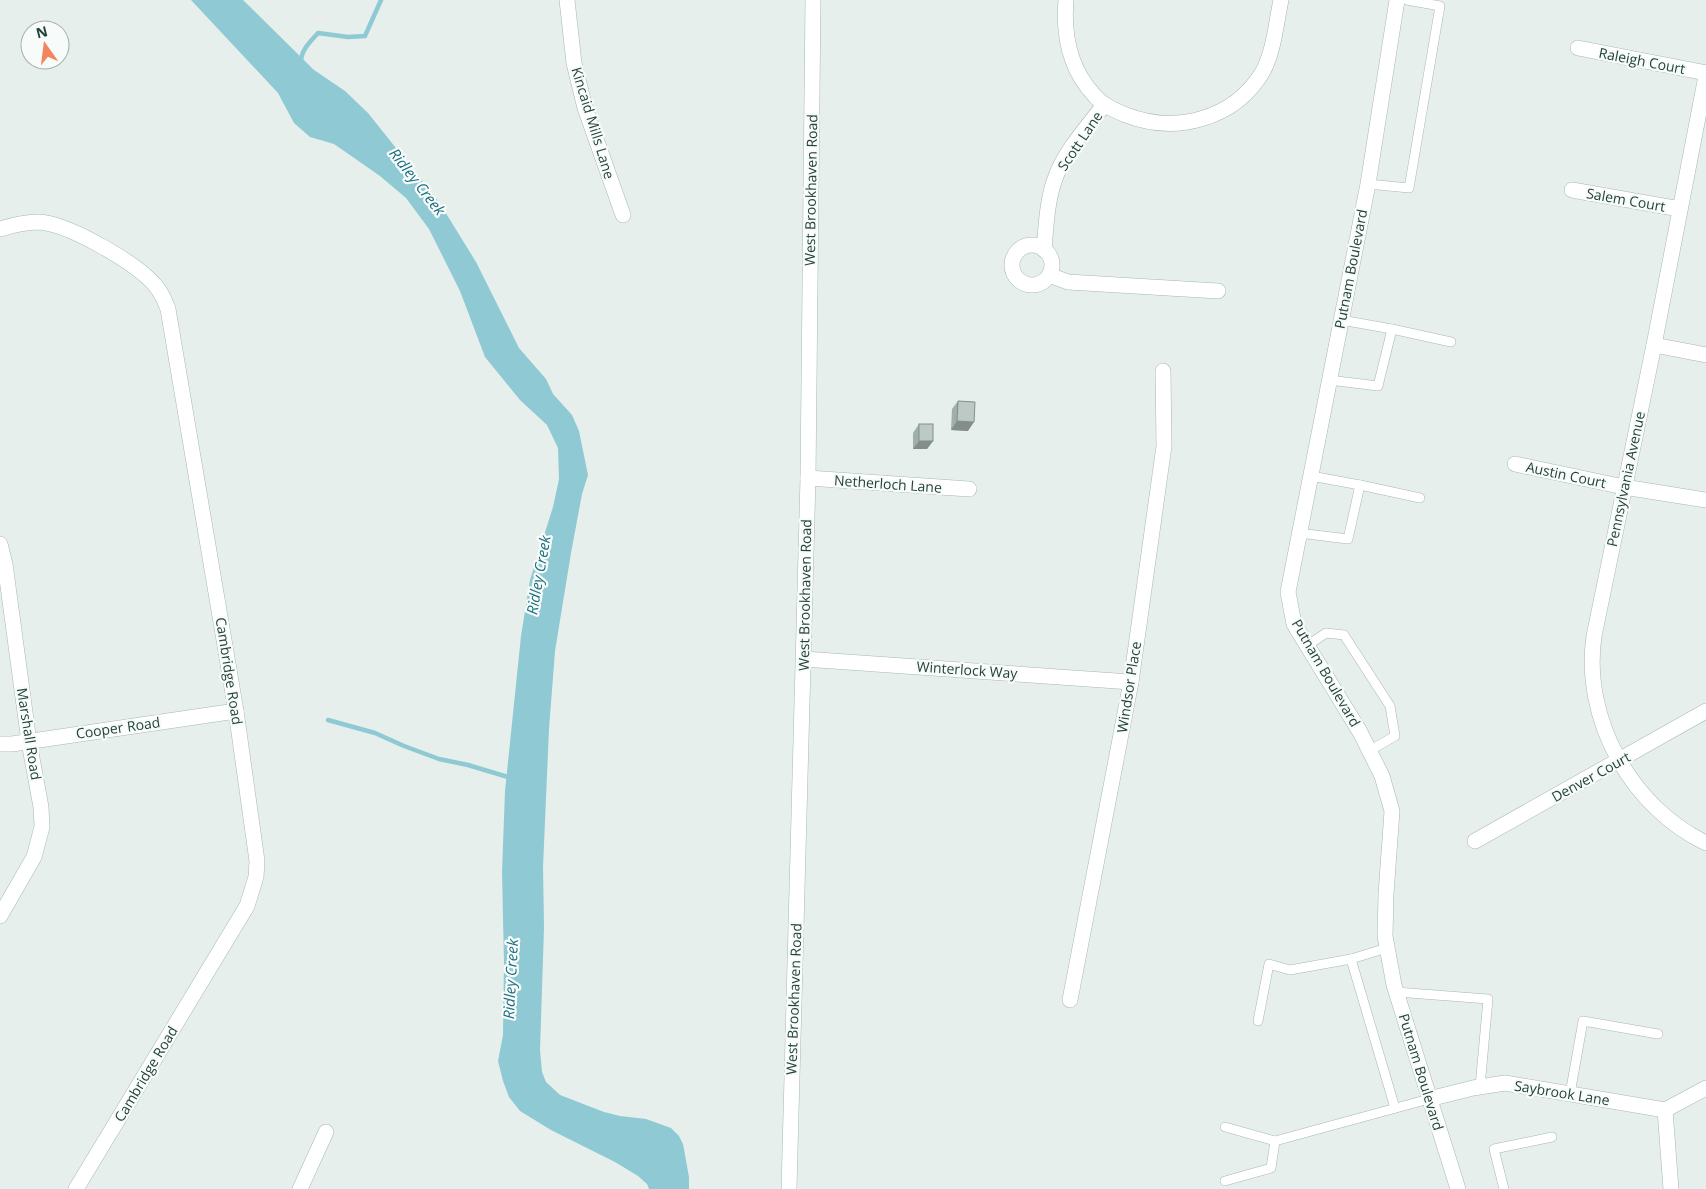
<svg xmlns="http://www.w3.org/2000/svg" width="1706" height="1189" viewBox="0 0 1706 1189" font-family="'Open Sans',sans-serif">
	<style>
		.water { fill: #8ec9d4 }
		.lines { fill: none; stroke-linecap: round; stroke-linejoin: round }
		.stream { stroke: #8ec9d4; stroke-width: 4.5 }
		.lane-casing { stroke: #a8b8b2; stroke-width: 10 }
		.street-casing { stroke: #a8b8b2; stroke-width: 16 }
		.secondary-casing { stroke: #a4bbb3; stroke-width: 16 }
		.lane { stroke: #fff; stroke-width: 9 }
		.street { stroke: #fff; stroke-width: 15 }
		.secondary { stroke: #fff; stroke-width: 15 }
		.wall { fill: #a1aea9 }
		.shaded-wall { fill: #838d89 }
		.building { fill: #bbcac4; stroke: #838d89 }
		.labels { text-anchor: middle; stroke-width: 4.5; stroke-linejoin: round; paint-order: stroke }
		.street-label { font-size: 14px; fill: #24423a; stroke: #f7fbf9 }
		.water-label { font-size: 15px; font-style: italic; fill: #1c6f80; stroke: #f7fbf9 }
	</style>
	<rect width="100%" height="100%" fill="#e6efeb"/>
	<path class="water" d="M191,0H243L314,70L345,91L368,113L439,202L476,262L519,348L546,379L553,394L572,415L579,431L588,475L582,494L571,553L555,651L549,729L543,867L544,928L540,1050L542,1072L546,1082L560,1095L604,1112L620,1116L646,1119L671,1128L679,1136L683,1144L689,1177V1189H649L647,1184L638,1176L615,1162L551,1130L520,1111L509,1097L503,1081L498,1061L503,1035L504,963L502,872L505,791L521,636L530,580L553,507L559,479L558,448L547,425L520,400L485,357L460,291L429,229L406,198L380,176L334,144L310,137L294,123L278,93Z"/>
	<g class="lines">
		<g class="stream">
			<path d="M301,62C301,50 310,42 318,33L348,37L365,36L381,0"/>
			<path d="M328,720L375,733L404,746L439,759L468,765L511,778"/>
		</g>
		<g class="lane-casing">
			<g id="lane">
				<path d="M1368,184L1409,188L1440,6L1407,0"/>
				<path d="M1392,329L1451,342"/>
				<path d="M1329,380L1378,386L1392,329L1341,320"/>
				<path d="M1360,485L1420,498"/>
				<path d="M1299,533L1348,539L1360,485L1311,476"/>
				<path d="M1308,645L1326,633L1344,635L1390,706L1395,736L1369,751"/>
				<path d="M1387,948L1351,959L1395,1108"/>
				<path d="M1396,992L1488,999L1480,1087"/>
				<path d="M1258,1021L1269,964L1290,970L1351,959"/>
				<path d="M1570,1094L1583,1021L1658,1034"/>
				<path d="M1225,1127L1275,1141L1429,1099"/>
				<path d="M1225,1181L1271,1168L1275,1141"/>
				<path d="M1504,1189L1494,1149L1552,1137"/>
			</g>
		</g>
		<g class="street-casing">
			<g id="street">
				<path d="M567,0L574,63L585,108L623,215"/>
				<path d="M1066,0C1063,35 1070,69 1094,95C1102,105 1114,110 1126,115C1175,134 1233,120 1262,73C1274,52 1276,23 1281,0"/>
				<path d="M1397,0L1368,184L1288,592L1294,624L1360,732L1382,776L1392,811L1386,894L1385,936L1394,985L1458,1189"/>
				<path d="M1578,48L1706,73"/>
				<path d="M1706,76L1654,345L1594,636C1582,719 1631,807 1706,843"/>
				<path d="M1572,190L1680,209"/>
				<path d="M0,229C13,225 24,222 38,222C68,223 136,263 155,285C161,292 165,301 168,309L236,711L257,861L256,877L247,906L76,1189"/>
				<circle cx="1032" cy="265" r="20"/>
				<path d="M1044,250C1046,226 1047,199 1056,176C1066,150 1087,127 1104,105"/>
				<path d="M1049,275L1068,282L1218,291"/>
				<path d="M1654,345L1706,355"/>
				<path d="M1515,464L1624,487L1706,500"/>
				<path d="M808,478L969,489"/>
				<path d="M0,544L5,564L29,742L41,807L42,827L34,857L0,916"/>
				<path d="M804,659L1131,682"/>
				<path d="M0,744H12L236,711"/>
				<path d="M1475,841L1706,711"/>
				<path d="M1070,1000L1131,682L1164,446L1163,371"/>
				<path d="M1429,1099L1473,1088L1505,1083L1665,1110L1706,1088"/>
				<path d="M1665,1110L1671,1189"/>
				<path d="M300,1189L326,1132"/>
			</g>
		</g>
		<g class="secondary-casing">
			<path id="secondary" d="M789,1189L808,478L813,0"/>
		</g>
		<use href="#lane" class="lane"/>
		<use href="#street" class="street"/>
		<use href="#secondary" class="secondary"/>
	</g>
	<g class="wall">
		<path d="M958,401L968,431L951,430L952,409Z"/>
		<path d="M919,424L933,441L927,449H913V433Z"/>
	</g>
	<g class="shaded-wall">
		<path d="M957,421L974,422L968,431L951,430Z"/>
		<path d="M919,441H933L927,449H913Z"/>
	</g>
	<g class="building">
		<path d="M958,401L975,402L974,422L957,421Z"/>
		<rect x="919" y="424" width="14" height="17"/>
	</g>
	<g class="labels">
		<g class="street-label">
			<text transform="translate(1642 61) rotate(11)" y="5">Raleigh Court</text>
			<text transform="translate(593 123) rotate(73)" y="5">Kincaid Mills Lane</text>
			<text transform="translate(1080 141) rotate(-56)" y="5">Scott Lane</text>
			<text transform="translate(811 190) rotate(-89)" y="5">West Brookhaven Road</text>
			<text transform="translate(1626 200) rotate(10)" y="5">Salem Court</text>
			<text transform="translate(1351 269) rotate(-79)" y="5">Putnam Boulevard</text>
			<text transform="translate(1566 475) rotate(12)" y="5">Austin Court</text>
			<text transform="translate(1626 479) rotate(-78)" y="5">Pennsylvania Avenue</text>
			<text transform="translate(888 484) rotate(4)" y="5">Netherloch Lane</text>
			<text transform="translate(805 595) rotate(-89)" y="5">West Brookhaven Road</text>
			<text transform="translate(967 670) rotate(4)" y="5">Winterlock Way</text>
			<text transform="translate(229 671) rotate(81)" y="5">Cambridge Road</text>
			<text transform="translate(1326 673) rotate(60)" y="5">Putnam Boulevard</text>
			<text transform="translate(1129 687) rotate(-81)" y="5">Windsor Place</text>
			<text transform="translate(118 728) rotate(-8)" y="5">Cooper Road</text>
			<text transform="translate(29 734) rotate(81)" y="5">Marshall Road</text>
			<text transform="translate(1591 777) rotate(-29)" y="5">Denver Court</text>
			<text transform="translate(794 999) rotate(-88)" y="5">West Brookhaven Road</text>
			<text transform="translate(1421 1072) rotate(73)" y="5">Putnam Boulevard</text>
			<text transform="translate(146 1074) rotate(-59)" y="5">Cambridge Road</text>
			<text transform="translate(1562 1093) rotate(9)" y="5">Saybrook Lane</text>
		</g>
		<g class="water-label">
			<text transform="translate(417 182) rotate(52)" y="5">Ridley Creek</text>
			<text transform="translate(539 575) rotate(-80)" y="5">Ridley Creek</text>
			<text transform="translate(511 979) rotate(-87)" y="5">Ridley Creek</text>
		</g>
	</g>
	<g transform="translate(45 45) rotate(346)"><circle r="24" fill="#f7fbf9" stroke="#a3b1ad"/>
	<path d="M0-4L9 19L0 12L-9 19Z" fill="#f4845f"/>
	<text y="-8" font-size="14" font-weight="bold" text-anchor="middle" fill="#24423a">N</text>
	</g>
</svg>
